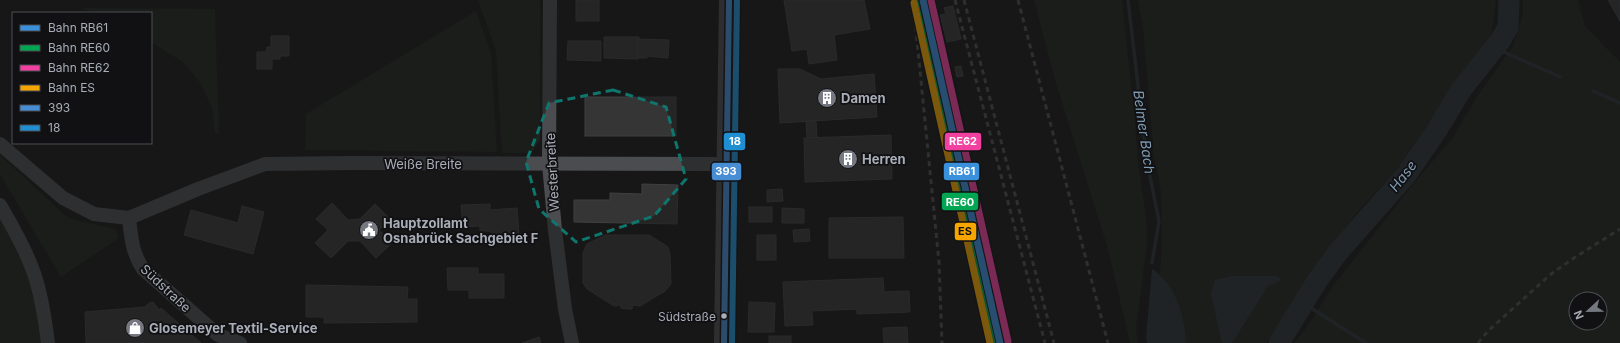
<svg xmlns="http://www.w3.org/2000/svg" width="1620" height="343" viewBox="0 0 1620 343" font-family="Inter,sans-serif">
	<style>
		.green { fill: #1d241e; fill-rule: evenodd }
		.water { fill: #2a3239 }
		.lines { fill: none; stroke-linecap: round; stroke-linejoin: round }
		.stream { stroke: #2a3239; stroke-width: 3.5 }
		.river { stroke: #2a3239; stroke-width: 21 }
		.building { fill: #353536; stroke: #3f4043 }
		.minor { stroke: #4b4c50; stroke-width: 14 }
		.secondary { stroke: #4a4a4e; stroke-width: 20 }
		.rail { stroke: #4b4c4f; stroke-width: 3; stroke-dasharray: 5 4; stroke-linecap: butt }
		.bus-1-casing { stroke: #111113; stroke-width: 9 }
		.bus-2-casing { stroke: #111113; stroke-width: 9 }
		.bus-1 { stroke: #468dd4; stroke-width: 6 }
		.bus-2 { stroke: #208fd2; stroke-width: 6 }
		.rail-1-casing { stroke: #111113; stroke-width: 10 }
		.rail-2-casing { stroke: #111113; stroke-width: 10 }
		.rail-3-casing { stroke: #111113; stroke-width: 10 }
		.rail-4-casing { stroke: #111113; stroke-width: 10 }
		.rail-1 { stroke: #3a90db; stroke-width: 7 }
		.rail-2 { stroke: #00a651; stroke-width: 7 }
		.rail-3 { stroke: #f240a1; stroke-width: 7 }
		.rail-4 { stroke: #f7a600; stroke-width: 7 }
		.marked { fill: none; stroke: #0f766e; stroke-width: 3; stroke-dasharray: 8 5; stroke-linejoin: round }
		.bus-dot { fill: #a8adb8; stroke: #111113; stroke-width: 1.5 }
		.labels { text-anchor: middle; stroke-width: 3.5; stroke-linejoin: round; paint-order: stroke }
		.bus-label { font-size: 12px; fill: #a8adb8; stroke: #111113; text-anchor: end }
		.poi-label { font-size: 13px; font-weight: bold; fill: #a8adb8; stroke: #111113; text-anchor: start }
		.street-label { font-size: 13px; fill: #a8adb8; stroke: #111113 }
		.water-label { font-size: 14px; font-style: italic; fill: #7f9bb3; stroke: #111113 }
		.line-badge { stroke: #111113; stroke-width: 1.5 }
		.badge-label { font-size: 11px; text-anchor: middle; font-weight: bold; fill: #fff }
		.pale-badge-label { font-size: 11px; text-anchor: middle; font-weight: bold; fill: #111 }
	</style>
	<rect width="100%" height="100%" fill="#171717"/>
	<g class="green">
		<path d="M478,0H540V140L531,153H502L496,51Z"/>
		<path d="M1034,0H1122L1135,120L1138,164L1146,217L1147,244L1136,328L1138,343H1130L1108,249L1055,80Z"/>
		<path d="M1138,0H1496L1491,36L1465,71L1395,172L1359,210L1329,250L1266,343H1186C1185,318 1175,294 1160,274L1162,241L1161,192L1154,156L1143,28Z"/>
		<path d="M1523,0H1578L1585,26L1620,62V343H1294L1307,327L1333,286L1414,183L1452,139L1476,98L1513,46L1523,14ZM1576,299H1600V323H1576Z"/>
		<path d="M81,8L215,9L219,134L215,133L212,108L201,84L183,62L151,42V13H93Z"/>
		<path d="M476,11L491,53L497,152L305,150L306,114Z"/>
		<path d="M0,155L68,218L115,229L119,238L61,277L0,174Z"/>
		<path d="M0,213L33,269L44,343H0Z"/>
	</g>
	<g class="water">
		<path d="M1152,269C1175,283 1185,317 1186,343H1147L1146,338Z"/>
		<path d="M1232,276H1277L1282,280L1268,286L1232,343H1222L1211,294L1215,280Z"/>
	</g>
	<g class="lines">
		<g class="stream">
			<path d="M1128,0L1147,162L1159,221L1152,263"/>
			<path d="M1495,48L1560,77"/>
			<path d="M1593,91L1620,103"/>
			<path d="M1303,303L1366,343"/>
		</g>
		<path class="river" d="M1279,343L1317,281L1339,251L1406,175L1437,130L1461,90L1500,41L1508,27L1509,0"/>
	</g>
	<g class="building">
		<rect x="576" y="0" width="23" height="21"/>
		<path d="M784,0H864L870,29L834,35L837,60L809,64L807,49L792,51Z"/>
		<path d="M1608,0H1620V21Z"/>
		<path d="M953,6L961,39L947,42L940,15L946,14L944,8Z"/>
		<path d="M271,36H289V56H280V59H272V69H257V52H266L267,47H271Z"/>
		<path d="M604,37H639L638,59L604,58Z"/>
		<path d="M638,39L669,40L668,58L647,56V58H638Z"/>
		<path d="M568,41H601V61L567,60Z"/>
		<path d="M961,66L963,76L957,77L955,67Z"/>
		<path d="M778,69H800L821,79L874,74L877,117L780,123Z"/>
		<rect x="585" y="97" width="91" height="39"/>
		<path d="M806,121H816L817,137L807,138Z"/>
		<path d="M891,135L892,179L805,182L804,138Z"/>
		<path d="M642,184L678,185L677,224L574,222V200H610V193L642,194Z"/>
		<path d="M782,189L783,201L767,202V190Z"/>
		<path d="M332,203L348,220L360,219L375,204L391,220L379,230L392,243L376,258L360,241H348L331,258L315,243L328,230L316,219Z"/>
		<path d="M490,204V210L517,208L519,234L492,236L491,231H480V226L463,227L461,205Z"/>
		<path d="M242,206L264,212L253,254L184,235L191,210L238,223Z"/>
		<rect x="749" y="207" width="23" height="15"/>
		<path d="M782,208L804,209V223H782Z"/>
		<path d="M903,217L904,258H829V218Z"/>
		<path d="M809,229L810,241L794,242L793,230Z"/>
		<path d="M606,235H649L668,247L670,255L671,284L665,291L640,306L633,305L632,309H627L621,308L620,305L614,306L587,289L583,283V253L587,244Z"/>
		<rect x="757" y="235" width="19" height="25"/>
		<path d="M447,268H478V274H504V298H469V290H448Z"/>
		<path d="M883,278L884,292L909,291L910,312L857,314V309L812,311L813,325L785,326L783,282Z"/>
		<path d="M306,285L408,287L407,299H417V322L324,323V317H306Z"/>
		<path d="M153,302L159,310L161,308L201,343H86L85,312L145,307L149,303Z"/>
		<path d="M749,302L775,303L774,332H748Z"/>
		<path d="M907,327L908,343H884L883,328Z"/>
		<rect x="769" y="336" width="22" height="7"/>
		<path d="M539,337L541,343H522Z"/>
	</g>
	<g class="lines">
		<g class="minor">
			<path d="M550,0L549,164L555,230L565,309L572,343"/>
			<path d="M0,144L63,198L94,214L129,218L198,189L265,164L352,163L726,164"/>
			<path d="M0,205C12,226 24,246 32,268C41,290 45,319 48,343"/>
			<path d="M129,218C131,236 132,253 143,269L218,335L240,343"/>
		</g>
		<path class="secondary" d="M724,343L729,0"/>
		<g class="rail">
			<path d="M913,0L939,262L942,343"/>
			<path d="M955,0L1045,343"/>
			<path d="M964,0L1054,343"/>
			<path d="M1018,0L1108,343"/>
			<path d="M1478,343L1488,331L1551,274L1574,258L1620,229"/>
		</g>
		<g class="bus-1-casing">
			<path id="bus-1" d="M724,343L729,0"/>
		</g>
		<g class="bus-2-casing">
			<path id="bus-2" d="M732,343L737,0"/>
		</g>
		<use href="#bus-1" class="bus-1"/>
		<use href="#bus-2" class="bus-2"/>
		<g class="rail-1-casing">
			<path id="rail-1" d="M923,0L1000,343"/>
		</g>
		<g class="rail-2-casing">
			<path id="rail-2" d="M915,2L992,343"/>
		</g>
		<g class="rail-3-casing">
			<path id="rail-3" d="M931,0L1008,341"/>
		</g>
		<g class="rail-4-casing">
			<path id="rail-4" d="M914,3L990,343"/>
		</g>
		<use href="#rail-1" class="rail-1"/>
		<use href="#rail-2" class="rail-2"/>
		<use href="#rail-3" class="rail-3"/>
		<use href="#rail-4" class="rail-4"/>
	</g>
	<path d="M0 0H1620V343H0ZM613,90L666,107L686,179L654,216L576,242L539,209L526,162L549,103Z" fill="#171717" fill-opacity=".55" fill-rule="evenodd"/>
	<path class="marked" d="M613,90L666,107L686,179L654,216L576,242L539,209L526,162L549,103Z"/>
	<defs>
		<g id="building-disc" transform="scale(1)"><circle r="9.5" fill="#757880" stroke="#111113"/><path d="M-4-6H4V6H1V3H-1V6H-4ZM-2.5-4.3h1.7v1.8h-1.7ZM.8-4.3h1.7v1.8H.8ZM-2.5-1h1.7V.8h-1.7ZM.8-1h1.7V.8H.8Z" fill="#fff"/></g>
		<g id="civic-disc" transform="scale(1)"><circle r="9.5" fill="#757880" stroke="#111113"/><path d="M-.6-6.5H3V-4.5H.6V-3L4-1V1h2V6H-6V1h2V-1L-.6-3ZM-1.2 2.5V6h2.4V2.5Z" fill="#fff"/></g>
		<g id="shop-disc" transform="scale(1)"><circle r="9.5" fill="#757880" stroke="#111113"/><path d="M-5-2.5h2.3a2.7 3.5 0 0 1 5.4 0H5L5.5 6h-11ZM-1.5-2.5h3a1.5 2.3 0 0 0-3 0Z" fill="#fff"/></g>
	</defs>
	<g fill-rule="evenodd">
		<use href="#building-disc" x="827" y="98"/>
		<use href="#building-disc" x="848" y="159"/>
		<use href="#civic-disc" x="369" y="230"/>
		<use href="#shop-disc" x="135" y="328"/>
	</g>
	<circle class="bus-dot" cx="724" cy="316" r="3.5"/>
	<g class="labels">
		<g class="bus-label">
			<text x="716" y="321">Südstraße</text>
		</g>
		<g class="poi-label">
			<text x="841" y="103">Damen</text>
			<text x="862" y="164">Herren</text>
			<text x="383" y="228">Hauptzollamt<tspan x="383" dy="15">Osnabrück Sachgebiet F</tspan></text>
			<text x="149" y="333">Glosemeyer Textil-Service</text>
		</g>
		<g class="street-label">
			<text x="423" y="169">Weiße Breite</text>
			<text transform="translate(552 172) rotate(-93)" y="5">Westerbreite</text>
			<text transform="translate(166 288) rotate(43)" y="5">Südstraße</text>
		</g>
		<g class="water-label">
			<text transform="translate(1144 132) rotate(82)" y="5">Belmer Bach</text>
			<text transform="translate(1403 176) rotate(-52)" y="5">Hase</text>
		</g>
	</g>
	<g class="line-badge">
		<rect x="944" y="132" width="38" height="19" rx="4" fill="#f240a1"/>
		<rect x="723" y="132" width="23" height="19" rx="4" fill="#208fd2"/>
		<rect x="711" y="162" width="31" height="19" rx="4" fill="#468dd4"/>
		<rect x="943" y="162" width="37" height="19" rx="4" fill="#3a90db"/>
		<rect x="941" y="192" width="38" height="19" rx="4" fill="#00a651"/>
		<rect x="954" y="222" width="23" height="19" rx="4" fill="#f7a600"/>
	</g>
	<g class="badge-label">
		<text x="963" y="145">RE62</text>
		<text x="735" y="145">18</text>
		<text x="726" y="175">393</text>
		<text x="962" y="175">RB61</text>
		<text x="960" y="206">RE60</text>
	</g>
	<g class="pale-badge-label">
		<text x="965" y="235">ES</text>
	</g>
	<rect x="12" y="12" width="140" height="132" fill="#111113" stroke="#4d4f55"/>
	<rect x="20" y="25" width="20" height="6" fill="#3a90db" stroke="#4d4f55"/>
	<text x="48" y="32" font-size="12" fill="#a8adb8">Bahn RB61</text>
	<rect x="20" y="45" width="20" height="6" fill="#00a651" stroke="#4d4f55"/>
	<text x="48" y="52" font-size="12" fill="#a8adb8">Bahn RE60</text>
	<rect x="20" y="65" width="20" height="6" fill="#f240a1" stroke="#4d4f55"/>
	<text x="48" y="72" font-size="12" fill="#a8adb8">Bahn RE62</text>
	<rect x="20" y="85" width="20" height="6" fill="#f7a600" stroke="#4d4f55"/>
	<text x="48" y="92" font-size="12" fill="#a8adb8">Bahn ES</text>
	<rect x="20" y="105" width="20" height="6" fill="#468dd4" stroke="#4d4f55"/>
	<text x="48" y="112" font-size="12" fill="#a8adb8">393</text>
	<rect x="20" y="125" width="20" height="6" fill="#208fd2" stroke="#4d4f55"/>
	<text x="48" y="132" font-size="12" fill="#a8adb8">18</text>
	<g transform="translate(1588 311) rotate(248)"><circle r="19" fill="#111113" stroke="#4d4f55"/>
	<path d="M0-3L7 15L0 10L-7 15Z" fill="#757880"/>
	<text y="-6" font-size="11" font-weight="bold" text-anchor="middle" fill="#a8adb8">N</text>
	</g>
</svg>
